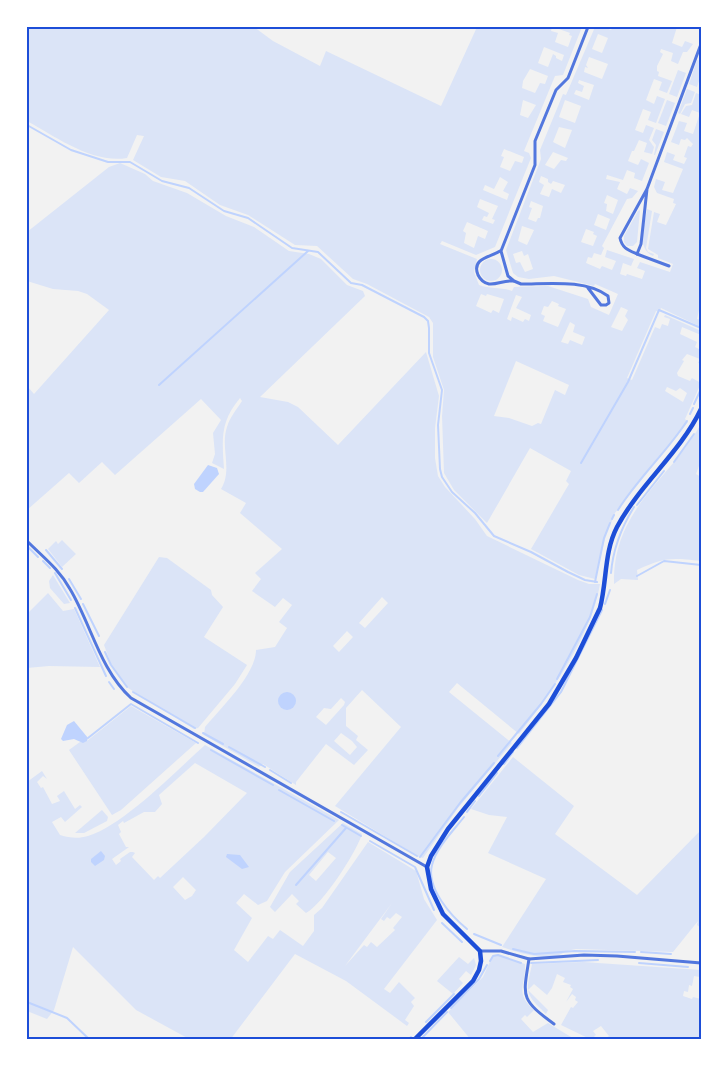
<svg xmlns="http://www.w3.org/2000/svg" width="728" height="1067" viewBox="0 0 728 1067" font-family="'PT Sans',sans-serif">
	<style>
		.green { fill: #dbe4f7; fill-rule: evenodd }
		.water { fill: #bfd3fe }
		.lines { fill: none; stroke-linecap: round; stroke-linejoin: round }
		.stream { stroke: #bfd3fe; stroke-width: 2 }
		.minor { stroke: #5277de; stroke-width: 3 }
		.secondary { stroke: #1d4ed8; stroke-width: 4.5 }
		.neatline { fill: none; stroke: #1d4ed8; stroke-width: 2 }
	</style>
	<rect width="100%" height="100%" fill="#f2f2f2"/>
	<g class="green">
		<path d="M27,27H254L273,41L320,66L326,51L441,106L477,27H552L551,31L558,33L555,42L568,47L572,36L569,35L570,33L559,29L560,27H582L563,75L555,76L524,151L529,153L531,158L495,247L476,255L442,241L440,244L477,259L474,272L479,285C490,289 501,287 512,291L514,287L548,286L588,299L591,307L609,315L618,294L595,284L594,286L554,276L529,279L518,277L513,273L506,250L541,159L540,150L563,94L566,95L595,27H603L611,30L613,27H677L672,43L682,47L685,41L693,44L687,52H683L678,64L671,61L673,53L661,49L660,52L663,54L657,66V71L659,72L658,76L672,81L667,93L659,90L662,82L654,79L646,100L654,104L657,96L665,99L656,123L648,120L651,112L643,109L635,130L643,133L646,125L654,128L649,140L654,147L652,154L644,152L647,143L639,140L634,151H632L628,161L638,165L641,159L649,163L642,181L634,178L635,173L627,170L623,180L607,175L606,179L620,182L617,189L627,194L630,188L638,191L632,198L627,199L602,246L604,248L601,255L594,253L592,258L588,257L586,263L600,269L602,266L612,270L616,261L605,257L607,250L634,259L631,266L623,263L620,274L626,276L627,274L642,279L645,271L637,268L640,262L670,272L673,264L658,258V255L648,249L654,212L660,214L657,222L666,225L676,204L673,203L674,199L657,193L654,187L656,179L665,182L662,190L673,193L683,169L664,162L667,152L675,155L673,160L684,164L687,158L684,157L688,146L691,147L693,144L687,138L685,140L681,139L679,145L671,142L679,121L687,123L684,131L693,134L700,113L692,110L689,117L681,114L686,106L692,105L696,93L701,95V310H699L697,319L701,320V327L661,308L659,312L656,311L627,378L632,380L655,327L660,329L662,324L668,326L670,319L664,317L665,315L701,331V335L682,327L680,334L697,342L695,347L701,350V364L698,363L700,359L687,354L682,360L684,361L677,373L678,376L690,381L692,378L701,383L685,419L688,422L615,513L605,539L595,579L579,575L531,549L569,484L566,481L571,471L530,448L487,523L454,490L444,473L442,416L444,390L433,357V323L429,317L367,284L353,279L317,246L295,245L248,215L220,205L185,181L161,177L133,160L144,136L137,135L127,158C93,164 56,137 27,121ZM598,34L608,38L602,53L592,49ZM544,47L564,55L562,61L556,58V56L553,54L548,67L538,63ZM589,57L608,64L602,79L584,72L585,67L588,68L586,65ZM530,69L548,76L545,84L540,83L535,93L522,88L523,81ZM579,80L594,85L589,100L574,94L576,90L582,92L584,86L578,83ZM523,100L536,105L528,118L520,115ZM565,100L581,106L575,123L559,117ZM559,127L572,130L565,148L553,142ZM504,149L524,157L522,163L515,161L510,171L500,167L504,157L501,156ZM553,152L568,158L566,161L561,160L554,169L545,165ZM541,176L548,179V182L551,184L553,181L565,185L561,193L552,189L549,197L540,194L544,185L539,182ZM500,177L508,182L503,191L509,194L507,200L483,190L485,185L494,189ZM607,195L618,200L613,214L606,211L607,204L604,203ZM480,199L498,206L492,219L495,220L493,224L482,220L484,216L487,217L489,213L477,207ZM531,201L543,206L540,218H538L536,222L528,219L532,208L529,207ZM598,214L610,219L606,230L594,225ZM467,222L488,231L485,239L478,236L474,248L464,243L466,233L463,231ZM522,226L534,230L527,245L518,241ZM586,229L594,232L593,234L597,236L593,246L581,242ZM522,251L524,256L528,254L533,269L525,272L520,262L516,263L513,254ZM481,294L486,296L487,294L504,299L499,313L493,310L491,313L476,306ZM516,295L522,297L516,308L531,315L529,321L525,319L523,322L512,317L511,321L507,319ZM552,301L559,304L558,306L566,309L558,327L543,321L545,316L541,314L544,306L548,307ZM621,307L628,310L625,316L628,320L622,331L611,327ZM570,322L575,325L573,332L585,337L582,345L570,340L568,344L561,342ZM516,361L569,385L565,395L555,390L541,424L538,423L532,426L509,418L494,416ZM667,387L676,391L680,388L687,393L683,402L665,391Z"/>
		<path d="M697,60L701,61V75L697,87L689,84Z"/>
		<path d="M678,70L686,73L677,97L669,94Z"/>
		<path d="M687,89L695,92L691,103L685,104L680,114L678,113Z"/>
		<path d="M667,100L675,103L666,126L658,123Z"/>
		<path d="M656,129L664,132L655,155H654L656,145L652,140Z"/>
		<path d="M120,163L145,174L153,181L187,193L226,216L254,227L289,251L309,254L321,259L347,285L363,291L365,296L260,397L288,402L298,407L338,445L426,352L439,396L435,428V458L438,476L445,487L475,519L487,536L578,580L589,584H600C592,634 550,695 519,734L457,683L449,692L512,743L458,808L423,858L419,857L335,806L401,727L362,690L346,708V726L358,736L356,740L368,750L354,765L326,744L296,782V785L263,764L259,767L204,735L205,727C221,708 256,674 256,650L275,647L287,628L279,622L292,605L283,598L275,607L252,591L261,579L255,573L282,549L240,513L246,503L221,489C233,469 220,448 227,427C230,417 237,409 242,401L240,398C220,422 222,439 224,469L212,463L215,454L213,433L221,420L201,399L115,475L102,462L79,483L69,473L27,510V386L34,394L109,310L87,294L78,291L53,289L27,281V232L109,167ZM382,597L388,603L365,628L359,623ZM347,631L353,637L339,652L333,646ZM341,698L345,702L344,705L326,725L316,717L324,708L331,709ZM341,733L352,741L357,747L350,755L334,741Z"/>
		<path d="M647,209L652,211L646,248L648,252L654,254L653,256C636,249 645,224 647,209Z"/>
		<path d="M640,210L637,242L633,246H627L624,242V236L638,211Z"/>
		<circle cx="491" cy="270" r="11"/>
		<path d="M701,424V466H699L696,474L701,477V561C670,558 666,557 637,570L638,580L621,579L614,584C613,509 667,483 701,424Z"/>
		<path d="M62,540L76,554L62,567L48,549L56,541L58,544Z"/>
		<path d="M159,557L167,558L211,590L212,595L223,607L204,637L247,665L235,684L198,728L194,729L128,688L112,666L104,645Z"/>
		<path d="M53,575L70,603L64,604L50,588L49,581Z"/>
		<path d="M48,593L63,611L74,609L100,667L49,666L27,668V614Z"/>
		<path d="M131,706L196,743L121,810L112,815L69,750L80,742L87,741Z"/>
		<path d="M205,745L339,820L285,872L267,901L258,905L244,894L236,903L252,918L234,950L248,962L268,936L273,939L280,930L303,946L314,931V915L322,908L368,842L416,871L424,899L437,920L384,989L390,993L399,982L415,998L411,1002L414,1006L405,1020L409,1023L407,1026L346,981L295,954L230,1040H191L136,1010L73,947L54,1010L47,1019L27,1011V782L42,771L47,779L43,776L37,782L41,788L43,787L52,804L60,801L57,796L64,791L75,809L80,805L82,807L65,822L61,817L52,822L60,835C70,838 78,839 88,836C124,825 176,771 205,745ZM195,763L247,793L204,837L160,878L158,876L154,880L132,857L135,853L133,852H130L120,859L121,861L116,865L112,859L129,847H126L119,834L121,832L118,825L123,821L124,823L144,812H155L162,804L159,795ZM183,877L196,890L192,896L185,900L173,887ZM392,903L381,919L384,921L387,917L390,919L396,913L402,917L393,928L395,930L377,947L371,942L367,947L364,945L345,966Z"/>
		<path d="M513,757L574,806L555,834L637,895L701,830V928L697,925L698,921L673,952L576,949C569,950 565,952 559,955C541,960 519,953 502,947L546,879L488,853L507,817L489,815L471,809Z"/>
		<path d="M102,810L108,817L107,821L84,833H75Z"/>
		<path d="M343,823L362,834C356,853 322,905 306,913L296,904L299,901L292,894L275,912L270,907L290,872ZM328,852L336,858L316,881L309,875Z"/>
		<path d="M497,955L525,964C526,986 514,992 534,1010L527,1017L525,1015L521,1019L533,1032L548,1023L576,1040H471L448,1012L483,977L492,957Z"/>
		<path d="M459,957L468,964L474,958L476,965L471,975L466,971L459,979L463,983L453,994L437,981Z"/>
		<path d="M583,962L701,970L700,977L694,976L692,986L689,985L688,992L684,991L683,996L692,999L693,997L701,999V1040H604L609,1036L601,1026L593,1031L596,1035L594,1036L598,1040H592L561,1025L571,1007L573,1008L578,1002L575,1000L576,997L572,994L566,1002L573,989L570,987L571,985L563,982L565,978L557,974L552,988L547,995L534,984L528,990L548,1010L546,1014C524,993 526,993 532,964Z"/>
	</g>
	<g class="water">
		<path d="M208,465L217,468L219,474L203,492H200L195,489L194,484Z"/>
		<circle cx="287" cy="701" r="9"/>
		<path d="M74,721L88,738L87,741L83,743L74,739L63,741L61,739L67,725Z"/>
		<path d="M101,851L105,856L104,860L95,866L91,862V859Z"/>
		<path d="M227,854L240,855L249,867L242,869L226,857Z"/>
	</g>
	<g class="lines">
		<g class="stream">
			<path d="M27,125L71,150L108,162H130L162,181L189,188L224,211L248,218L292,248L318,252L351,283L362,285L424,317L428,321L429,328V353L442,390L438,425L440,469L442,477L452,492L475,513L494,536L531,552L568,572L585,580L597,582"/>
			<path d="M159,385L308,251"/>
			<path d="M694,404L701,389"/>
			<path d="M690,414L693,408"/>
			<path d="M674,462L694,434"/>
			<path d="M581,463L628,382L659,310L701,328"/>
			<path d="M637,505L664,471"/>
			<path d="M618,510C638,478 666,453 687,421"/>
			<path d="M612,519L614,515"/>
			<path d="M27,546L38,557"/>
			<path d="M46,550L62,569"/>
			<path d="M43,561L50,568"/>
			<path d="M55,573L71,600"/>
			<path d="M611,573C613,549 621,528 634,507"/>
			<path d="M637,576L664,561L701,565"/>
			<path d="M69,579L81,599"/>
			<path d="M595,582L604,538L610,523"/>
			<path d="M83,604L99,636"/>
			<path d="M605,604L610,590"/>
			<path d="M75,608L106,676"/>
			<path d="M105,652L111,665L127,687"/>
			<path d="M557,679L590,617L597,594"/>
			<path d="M109,682L114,689"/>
			<path d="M133,692L195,728"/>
			<path d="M203,733L223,744"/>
			<path d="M88,738L131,704L198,743"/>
			<path d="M229,747L265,767"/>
			<path d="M517,748L561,692L602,610"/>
			<path d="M211,750L273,785"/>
			<path d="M498,756L541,704L555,684"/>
			<path d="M504,764L513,752"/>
			<path d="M270,770L291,783"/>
			<path d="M279,790L334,821"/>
			<path d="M479,796L497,773"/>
			<path d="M341,812L417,856"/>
			<path d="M467,812L475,801"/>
			<path d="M464,817C453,831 436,848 432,865C426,888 451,916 467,929"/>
			<path d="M342,825L361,836"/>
			<path d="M370,841L415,867L434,910"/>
			<path d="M420,857L460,803L494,763"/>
			<path d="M296,885L346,828"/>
			<path d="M442,923L462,942"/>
			<path d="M474,934L501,945"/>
			<path d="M513,949L534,954L575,951L635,952"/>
			<path d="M641,952L671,954"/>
			<path d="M490,961L493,956L498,955L521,963"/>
			<path d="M531,963L598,960"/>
			<path d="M639,963L688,967"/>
			<path d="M27,1002L67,1018L90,1040"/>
			<path d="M451,1008L479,979L487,965"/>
			<path d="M426,1022L454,994"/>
			<path d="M586,1038L589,1040"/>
			<path d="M408,1040L411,1037"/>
			<path d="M420,1040L447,1012"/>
		</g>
		<g class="minor">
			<path d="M647,189L641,244L637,254C628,250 622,248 620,238L647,189L701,44"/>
			<path d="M500,251C491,257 471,258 478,275C480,279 484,283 489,284C497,285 504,280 513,281"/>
			<path d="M637,254L669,266"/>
			<path d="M588,288L601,305H606L609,303L608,296C585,279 548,284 521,284L514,281L508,276L501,251L535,165V141L556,90L568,78L588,27"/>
			<path d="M27,541C43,557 59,569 70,589C91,624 100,670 131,698L427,867"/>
			<path d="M480,951H501L529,959L584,955L617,956L701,963"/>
			<path d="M529,959C523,997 520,999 554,1024"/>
		</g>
		<path class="secondary" d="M414,1040L473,981L479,970L481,961L480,951L443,914L431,889L427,867L431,856L448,829L549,704L576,658L600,608C607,581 604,552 617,527C640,484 680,453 701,409"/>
	</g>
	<rect width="728" height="1067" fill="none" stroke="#ffffff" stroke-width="57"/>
	<rect x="28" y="28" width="672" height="1010" class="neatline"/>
</svg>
